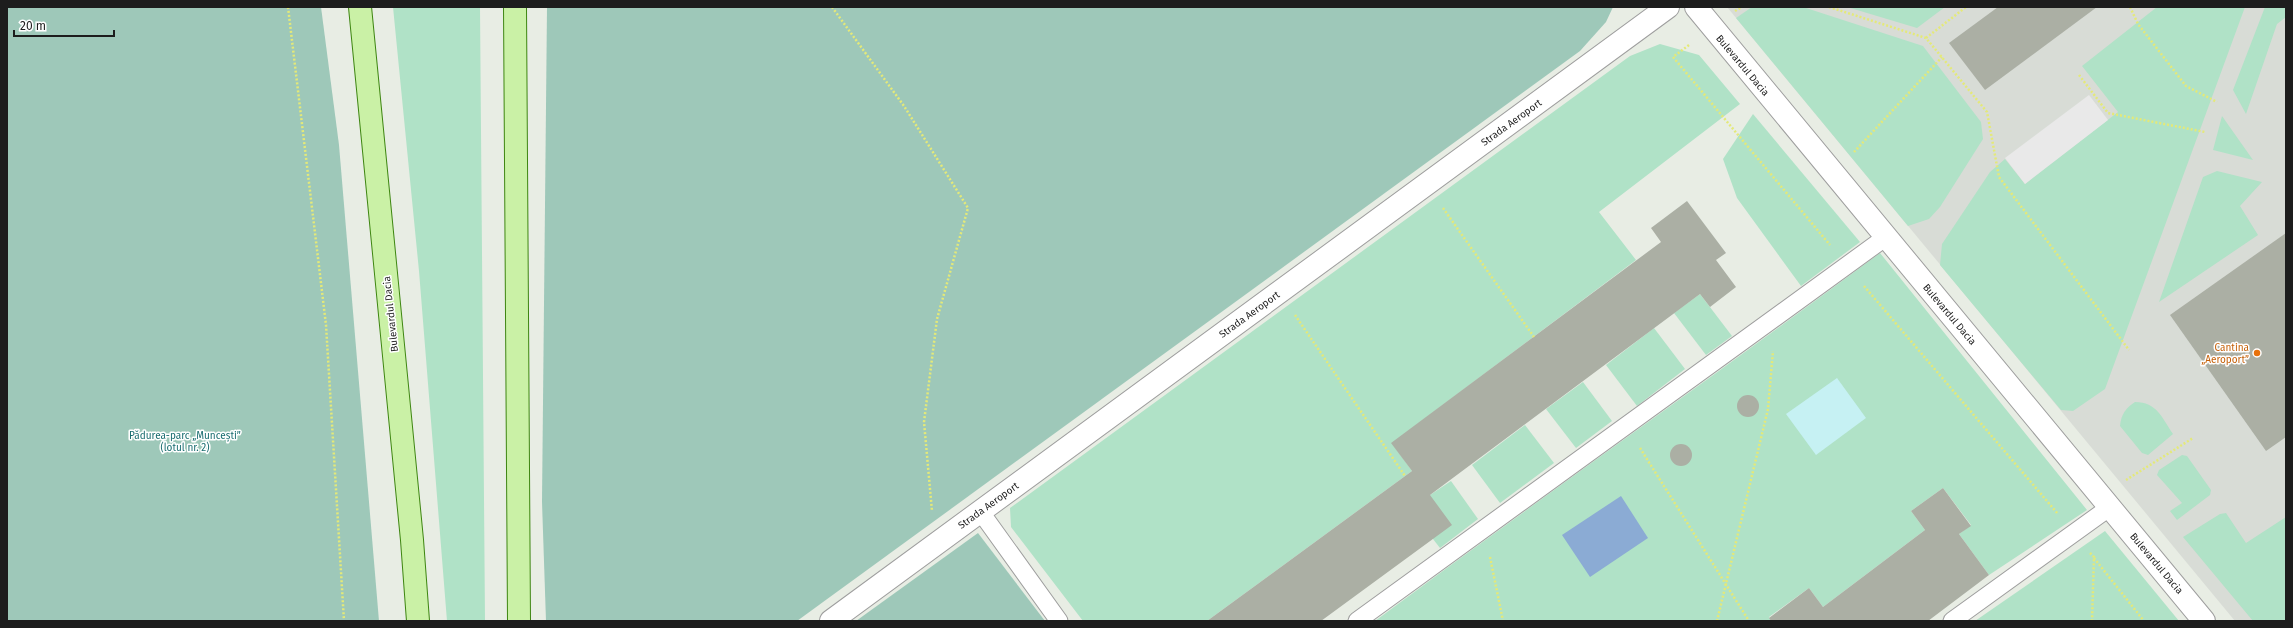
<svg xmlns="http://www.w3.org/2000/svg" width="2293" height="628" viewBox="0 0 2293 628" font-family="'Fira Sans',sans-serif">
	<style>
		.airport { fill: #d8dcd6 }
		.grass { fill: #b0e2c7 }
		.forest { fill: #9ec8b9 }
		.park { fill: #c6f1f3 }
		.pitch { fill: #8babd4 }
		.parking { fill: #e9e9e9 }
		.building { fill: #abafa4 }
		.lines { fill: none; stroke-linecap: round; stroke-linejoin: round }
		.lane-casing { stroke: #9e9e9e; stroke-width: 19 }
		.street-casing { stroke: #9e9e9e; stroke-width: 24 }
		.primary-casing { stroke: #3e8611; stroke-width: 24 }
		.path { stroke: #e4e979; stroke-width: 2.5; stroke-dasharray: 2 2; stroke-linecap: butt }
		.lane { stroke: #fff; stroke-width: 17 }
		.street { stroke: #fff; stroke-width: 22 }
		.primary { stroke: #caf1a6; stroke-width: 22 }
		.food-dot { fill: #e8710a; stroke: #fff; stroke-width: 1.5 }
		.labels { text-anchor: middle; stroke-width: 3; stroke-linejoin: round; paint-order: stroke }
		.street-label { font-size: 10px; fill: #1d1d1d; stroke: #fff }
		.food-label { font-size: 10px; fill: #c56008; stroke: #fff; text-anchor: end }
		.park-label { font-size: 10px; fill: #186c6f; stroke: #fff }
	</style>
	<rect width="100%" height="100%" fill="#e8ede4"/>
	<path class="airport" d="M1727,7H2286V621H2235Z"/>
	<g class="grass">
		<path d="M393,7H480L485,621H447L419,271Z"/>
		<path d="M1752,7H1803L1923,46L1981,122L1983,139L1940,207L1929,219L1908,226L1736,18Z"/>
		<path d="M1847,7H1945L1917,28Z"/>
		<path d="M2157,7H2245L2105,389L2073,411L2061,410L1940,265L1942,244L1990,172L2005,159L2025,184L2118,112L2082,66Z"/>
		<path d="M2265,7H2286V17L2277,24L2246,114L2233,90Z"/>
		<path d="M1660,44L1699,55L1740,104L1599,212L1636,260L1392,443L1412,471L1207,621H1083L1011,527L1010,508L1630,56Z"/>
		<path d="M1753,114L1860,242L1801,286L1737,198L1723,159Z"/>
		<path d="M2222,116L2253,160L2213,150Z"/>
		<path d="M2217,171L2262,182L2240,206L2258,235L2159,302L2203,177Z"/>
		<path d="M1880,253L2087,510L1989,575L1959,534L1971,525L1943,488L1911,511L1925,530L1823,607L1809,588L1769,617L1771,621H1375C1542,497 1713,377 1880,253Z"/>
		<path d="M1700,294L1732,336L1706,355L1674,313Z"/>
		<path d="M1654,328L1685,369L1637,406L1606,365Z"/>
		<path d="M1583,382L1612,421L1576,448L1546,409Z"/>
		<path d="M2135,402C2157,402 2162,418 2173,434L2148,455L2142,453L2120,426C2121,414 2126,408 2135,402Z"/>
		<path d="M1525,425L1554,463L1500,503L1472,465Z"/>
		<path d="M2182,455L2187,456L2211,490L2210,495L2177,520L2170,511L2182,503L2157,475L2159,470Z"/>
		<path d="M1451,481L1478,519L1440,548L1433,539L1430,495Z"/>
		<path d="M2226,513L2246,543L2286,517V621H2253L2183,537L2220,514Z"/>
		<path d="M2105,531L2179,621H1975Z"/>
	</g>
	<g class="forest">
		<path d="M7,7H321L339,145L379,621H7Z"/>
		<path d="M547,7H1613L1606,22L1580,51L797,621H546L542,502Z"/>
		<path d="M978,533L1045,621H856Z"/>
	</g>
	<path class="park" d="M1837,378L1866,418L1816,455L1786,414Z"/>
	<path class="pitch" d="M1621,496L1648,538L1590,577L1562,535Z"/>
	<path class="parking" d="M2089,95L2108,120L2025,184L2005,158Z"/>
	<g class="building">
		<path d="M1998,7H2097L1985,90L1949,43Z"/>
		<path d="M1687,201L1726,253L1716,260L1736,287L1710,307L1700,294L1430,495L1452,525L1321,621H1207L1412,471L1391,443L1661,242L1651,228Z"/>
		<path d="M2286,233V437L2266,451L2170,315Z"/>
		<circle cx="1748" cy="406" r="11"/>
		<circle cx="1681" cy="455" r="11"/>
		<path d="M1943,488L1971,526L1959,534L1989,575L1928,621H1771L1769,618L1809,588L1823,607L1925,530L1911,511Z"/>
	</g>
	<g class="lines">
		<g class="lane-casing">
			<g id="lane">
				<path d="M980,511L1059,621"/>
				<path d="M1357,621L1886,237"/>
				<path d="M1952,621L2110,507"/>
			</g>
		</g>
		<g class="street-casing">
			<g id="street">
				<path d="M1696,7L2204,621"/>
				<path d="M831,621L1668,7"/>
			</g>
		</g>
		<g class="primary-casing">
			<g id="primary">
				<path d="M360,7L412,540L418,621"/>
				<path d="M515,7L519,621"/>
			</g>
		</g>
		<g class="path">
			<path d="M288,7L326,325L344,621"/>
			<path d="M832,7L904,106L968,208L937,319L924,422L932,511"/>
			<path d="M1829,7L1926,38L1987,112L1999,177L2129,350"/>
			<path d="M2130,7L2138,24L2186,86L2217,102"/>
			<path d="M1735,11L1742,7"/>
			<path d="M1926,38L1966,7"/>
			<path d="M1689,45L1673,57L1830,245"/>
			<path d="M2079,75L2108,113L2205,132"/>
			<path d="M1854,152L1942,57"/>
			<path d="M1443,208L1534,337"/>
			<path d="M1864,286L2058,514"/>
			<path d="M1295,315L1405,476"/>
			<path d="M1640,448L1749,621"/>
			<path d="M2126,480L2193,438"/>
			<path d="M2090,553L2094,557L2092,621"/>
			<path d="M1490,557L1503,621"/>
			<path d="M2094,558L2144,621"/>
			<path d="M1717,621L1768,409L1773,351"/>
		</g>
		<use href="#lane" class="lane"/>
		<use href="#street" class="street"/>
		<use href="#primary" class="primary"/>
	</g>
	<circle class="food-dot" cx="2257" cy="353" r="4"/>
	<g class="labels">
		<g class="street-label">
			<text transform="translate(1743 65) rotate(50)" y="4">Bulevardul Dacia</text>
			<text transform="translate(1511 122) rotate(-36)" y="4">Strada Aeroport</text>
			<text transform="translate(390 314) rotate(-96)" y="4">Bulevardul Dacia</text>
			<text transform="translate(1249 314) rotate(-36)" y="4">Strada Aeroport</text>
			<text transform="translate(1950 314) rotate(50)" y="4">Bulevardul Dacia</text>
			<text transform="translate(988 505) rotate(-36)" y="4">Strada Aeroport</text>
			<text transform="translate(2157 563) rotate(50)" y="4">Bulevardul Dacia</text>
		</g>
		<g class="food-label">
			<text x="2249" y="351">Cantina<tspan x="2249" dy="12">„Aeroport”</tspan></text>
		</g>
		<g class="park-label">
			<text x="185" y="439">Pădurea-parc „Muncești”<tspan x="185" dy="12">(lotul nr. 2)</tspan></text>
		</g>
	</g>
	<rect width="2293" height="628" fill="none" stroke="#1d1d1d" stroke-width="16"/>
	<path d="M14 30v6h100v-6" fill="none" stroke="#1d1d1d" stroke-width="2"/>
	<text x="20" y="30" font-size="12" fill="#1d1d1d" stroke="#ffffff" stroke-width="3" paint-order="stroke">20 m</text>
</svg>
